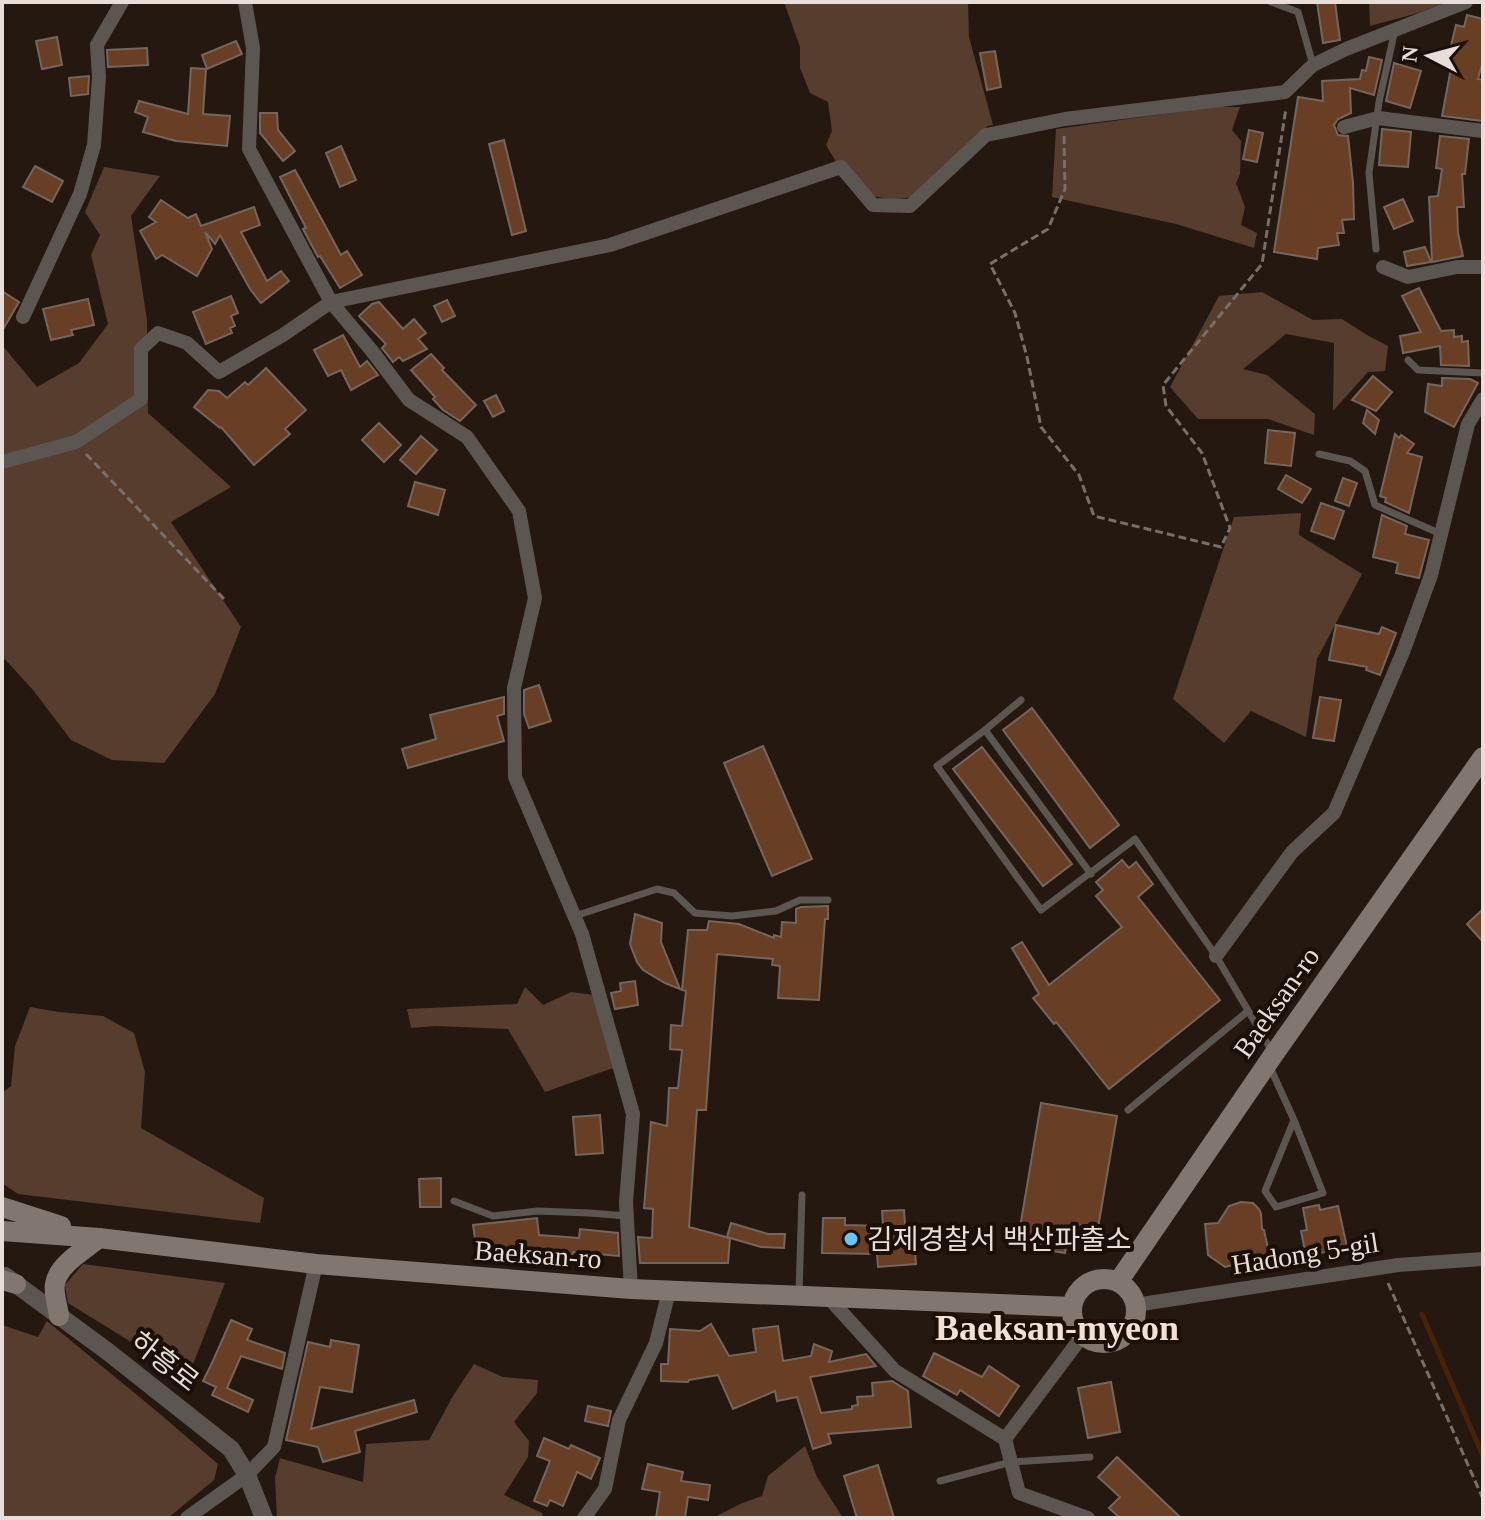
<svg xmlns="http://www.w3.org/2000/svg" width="1485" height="1520" viewBox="0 0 1485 1520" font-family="'Times New Roman','Noto Sans KR',serif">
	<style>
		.green { fill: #563d2e }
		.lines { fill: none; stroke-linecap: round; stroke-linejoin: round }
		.stream { stroke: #482207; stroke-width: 5 }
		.building { fill: #683f25; stroke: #75655d; stroke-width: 2 }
		.path { stroke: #796e68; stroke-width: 3; stroke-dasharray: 8 4; stroke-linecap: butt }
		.service { stroke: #5c5652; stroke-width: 7 }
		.minor { stroke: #5c5652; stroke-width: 14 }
		.tertiary { stroke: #5c5652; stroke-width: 18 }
		.secondary { stroke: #827770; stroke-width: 20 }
		.poi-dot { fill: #68c4f0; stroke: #1b0f08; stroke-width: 3 }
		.labels { text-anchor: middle; stroke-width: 8; stroke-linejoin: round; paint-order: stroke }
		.street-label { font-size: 28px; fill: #e7ded9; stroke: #1b0f08 }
		.poi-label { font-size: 28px; fill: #e7ded9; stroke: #1b0f08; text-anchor: start }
		.district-label { font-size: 36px; font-weight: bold; fill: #f2e0d6; stroke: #1b0f08 }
	</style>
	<rect width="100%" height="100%" fill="#251811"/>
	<g class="green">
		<path d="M784,2H968L969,37L993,125L987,126L978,149L954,175L929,179L911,197L893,200L854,192L826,145L832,131L828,102L810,93L800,68V47Z"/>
		<path d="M1369,2H1447L1418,13L1370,26Z"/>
		<path d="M1214,107H1240L1232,130L1241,141L1240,174L1236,183L1245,207L1241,225L1257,233L1254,248L1176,224L1052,197L1056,129Z"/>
		<path d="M104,167L160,176L131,216L147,320L148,413L231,487L171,522L241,627L215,694L164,763L112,760L71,740L33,690L2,656V345L37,387L79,363L108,324L91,255L100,235L85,212Z"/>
		<path d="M1262,292L1313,320L1342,319L1367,335L1388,346L1385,371L1368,372L1333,411L1334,343L1286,334L1243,369L1267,375L1315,414L1314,435L1268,419H1198L1170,387L1219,296Z"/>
		<path d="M1301,513L1299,535L1362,574L1317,659L1306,737L1251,711L1224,743L1173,699L1234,517Z"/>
		<path d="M525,987L543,1005L571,992L594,995L616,1067L545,1092L508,1029L436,1026L411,1028L407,1009L517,1004Z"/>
		<path d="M30,1007L59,1012L103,1016L134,1033L145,1072L141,1128L264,1198L260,1223L18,1194L2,1183V1093L11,1086L15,1046Z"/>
		<path d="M83,1264L225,1283L188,1377L68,1303L65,1285Z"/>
		<path d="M47,1321L160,1414L218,1464L214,1480L168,1518H2V1325L38,1337Z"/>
		<path d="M474,1364L503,1377L538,1380L537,1393L514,1422L529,1441L528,1457L504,1495L542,1513L543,1518H277L275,1478L280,1458L363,1482L366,1444L429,1440L453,1396Z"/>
		<path d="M805,1446L817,1477L843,1518H713L740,1504L762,1496L768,1476Z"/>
	</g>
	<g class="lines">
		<path class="stream" d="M1422,1314L1483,1456"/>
	</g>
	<g class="building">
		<path d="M1317,2H1335L1340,40L1323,43Z"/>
		<path d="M1467,15L1483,19V61L1478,79L1483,80V121L1442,116L1452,63L1447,62L1456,25L1464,27Z"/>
		<path d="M57,37L62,65L42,69L36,41Z"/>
		<path d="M236,41L242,54L207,69L202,55Z"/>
		<path d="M147,48L148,65L108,67L107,50Z"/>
		<path d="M995,51L1001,87L987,90L980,53Z"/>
		<path d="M1369,57L1382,60L1374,95L1350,88L1351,113L1338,119L1334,125L1338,135L1348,136L1353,183L1354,219L1342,220L1344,233H1337L1339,245L1318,248L1317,259L1274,252L1298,97L1323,101L1322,81L1360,79L1362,70L1366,71Z"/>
		<path d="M1394,63L1421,71L1410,108L1386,101Z"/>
		<path d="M191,68L206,69L203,114L230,116L227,146L176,141L143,132L148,117L135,112L139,101L188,114Z"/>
		<path d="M89,76L88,94L71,96L69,78Z"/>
		<path d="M260,113H277L278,130L295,151L283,161L260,133Z"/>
		<path d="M1382,129L1411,132L1408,167L1379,165Z"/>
		<path d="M1249,130L1263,133L1257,162L1243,159Z"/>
		<path d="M1440,136L1469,139L1465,174H1462L1464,207H1457L1458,233L1463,256L1432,262L1429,197L1438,196L1442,169L1436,168Z"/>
		<path d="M504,140L526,231L512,235L489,144Z"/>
		<path d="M341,146L356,180L340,187L326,153Z"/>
		<path d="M35,166L63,181L52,202L23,187Z"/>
		<path d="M295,170L341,255L347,251L362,275L340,288L320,256L318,257L303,229L306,228L280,177Z"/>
		<path d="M1403,199L1413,221L1394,229L1384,207Z"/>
		<path d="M161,200L188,218L196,214L201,226L254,207L260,225L241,232L267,281L281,271L289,281L261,303L250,289L220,235L215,244L205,232L212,249L197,276L162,255L156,259L140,231L156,222L149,217Z"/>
		<path d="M1425,247L1431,262L1407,266L1404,252Z"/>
		<path d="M1419,288L1441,331L1454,330V337L1462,336V342L1468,341L1469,366L1441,365L1440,346L1403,353L1400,336L1421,332L1402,296Z"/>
		<path d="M2,291L19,302L2,331Z"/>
		<path d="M231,296L238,313L231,316L235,326L230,328L232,333L206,344L193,312Z"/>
		<path d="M88,299L94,325L71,330L73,335L51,340L43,309Z"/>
		<path d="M447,300L455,316L442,322L434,306Z"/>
		<path d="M379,302L403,329L414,319L426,333L418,339L427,349L403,361L399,357L393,362L382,348L386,344L359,316L372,304Z"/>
		<path d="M343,335L360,367L367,361L378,375L351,390L341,370L328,376L314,350Z"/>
		<path d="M431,354L444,368L442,370L476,405L460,421L443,410L433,399L435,397L411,370Z"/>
		<path d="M266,368L306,410L285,429L290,434L254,465L221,427L220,428L194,407L208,390L219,391L227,398L245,382L248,385Z"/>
		<path d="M1373,376L1392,392L1376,411L1352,400Z"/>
		<path d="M1442,378L1470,379L1478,383L1454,427L1425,412L1428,384L1442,386Z"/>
		<path d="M496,395L504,411L493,417L484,401Z"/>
		<path d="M1367,410L1379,420L1375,434L1363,423Z"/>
		<path d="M379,423L401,445L384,462L362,440Z"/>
		<path d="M1268,430L1295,433L1291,466L1265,463Z"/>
		<path d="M1395,434L1399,438L1401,435L1414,444L1407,453L1422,457L1409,513L1385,502L1386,498L1380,496Z"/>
		<path d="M421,436L437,450L416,474L400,460Z"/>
		<path d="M1286,475L1311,489L1302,503L1278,489Z"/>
		<path d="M1343,478L1357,483L1349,506L1335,501Z"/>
		<path d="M415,482L445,490L438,515L408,506Z"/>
		<path d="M1321,503L1344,511L1334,539L1311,531Z"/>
		<path d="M1382,515L1407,526L1405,534L1429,540L1419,578L1396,573L1398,563L1373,557Z"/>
		<path d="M1336,625L1379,634L1382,627L1396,633L1380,675L1366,670L1367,667L1329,660Z"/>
		<path d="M539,685L551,721L529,728L524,714V690Z"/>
		<path d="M504,697V714L497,716L504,741L408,768L402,749L436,739L430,715Z"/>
		<path d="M1320,697L1341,700L1334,741L1313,738Z"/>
		<path d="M1032,708L1119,825L1090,848L1003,730Z"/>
		<path d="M763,746L812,859L772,876L724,763Z"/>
		<path d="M982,747L1072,864L1043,886L953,769Z"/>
		<path d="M1122,860L1129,868L1136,862L1153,884L1138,897L1220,1000L1109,1089L1056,1022L1054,1024L1033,998L1039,994L1012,948L1022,942L1049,985L1122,927L1096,896L1103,890L1096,882Z"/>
		<path d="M828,906V919H825L819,1000L778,998L780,966L772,965L773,959L717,954L706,1110H697L689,1227L730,1238L728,1263H640L638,1237L652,1238L653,1209L644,1208L651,1122L667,1126L669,1088H678L682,1050L670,1049L671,1025L682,1026L686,991L682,990L688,930H707L709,921L739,924L774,938V935L781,937L782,922L796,923V909L801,907Z"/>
		<path d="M1483,909V942L1467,924Z"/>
		<path d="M635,914L662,923L661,942L680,989L665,983L643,970L637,962L630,944Z"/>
		<path d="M635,981L638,1005L615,1009L611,993L621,991L620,983Z"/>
		<path d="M1041,1103L1117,1116L1098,1228L1070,1223L1065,1253L1017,1245Z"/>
		<path d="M600,1115L603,1153L576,1155L573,1117Z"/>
		<path d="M441,1178V1207H420L419,1179Z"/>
		<path d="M1241,1202L1253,1203L1259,1209L1261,1214L1262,1229L1264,1230L1270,1257L1225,1267L1208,1255L1205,1224L1218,1223L1229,1206Z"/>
		<path d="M1319,1205L1320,1210L1338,1206L1347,1247L1306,1256L1301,1231L1307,1230L1303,1208Z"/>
		<path d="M904,1210L906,1238L914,1237L916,1264L878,1267L877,1254L822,1253L823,1218H845V1225L883,1226L882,1211Z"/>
		<path d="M537,1218L539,1235L579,1238L580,1229L618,1233L619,1256L573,1252L572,1256L477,1252L473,1225Z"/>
		<path d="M731,1223L768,1234H785L784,1248L761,1247L727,1237Z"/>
		<path d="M231,1320L252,1329L247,1340L285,1353L282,1369L241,1356L227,1388L253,1400L248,1412L212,1395L216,1387L203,1381L212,1363Z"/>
		<path d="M711,1324L729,1356L756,1352L753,1329L778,1326L783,1361L811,1356L814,1344L832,1351L829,1362L866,1354L876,1366L810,1377L821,1413L852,1409V1406L858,1405L857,1397L873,1396L872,1383L892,1381L908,1391L911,1427L828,1434L831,1443L813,1449L797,1397L777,1401L775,1391L733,1409L718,1375L689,1380L688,1382L661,1381V1364H668L670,1329L700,1331Z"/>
		<path d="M331,1340L359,1345L352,1392L320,1387L311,1429L414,1400L417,1412L355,1431L360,1452L323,1462L318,1447L286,1440L308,1342L330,1347Z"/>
		<path d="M934,1353L982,1377L989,1366L1019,1386L999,1416L960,1390L957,1395L923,1376Z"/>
		<path d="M1111,1382L1120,1432L1088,1438L1078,1388Z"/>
		<path d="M588,1406L611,1411L608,1426L585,1421Z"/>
		<path d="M544,1438L569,1449L571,1445L600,1458L591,1479L577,1472L563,1506L550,1500L547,1506L534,1501L550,1461L537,1456Z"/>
		<path d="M1117,1457L1181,1518H1120L1109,1508L1120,1497L1098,1477Z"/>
		<path d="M648,1464L683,1472L681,1481L710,1485L708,1500L688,1497L685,1518H656L660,1492L642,1489Z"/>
		<path d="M878,1465L894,1518H857L844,1476Z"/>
	</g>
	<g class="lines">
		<g class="path">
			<path d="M1064,136L1065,189L1048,229L990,264L1015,313L1027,357L1041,427L1079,475L1094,516L1221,547L1230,528L1202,453L1166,406L1163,385L1262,264L1286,108"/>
			<path d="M86,454L225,600"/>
			<path d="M1388,1283L1483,1499"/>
		</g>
		<g class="service">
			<path d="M1271,2L1298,12L1313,65"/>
			<path d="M1376,249L1369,173L1379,102L1395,30"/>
			<path d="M1408,360L1418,370L1483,373"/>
			<path d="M1319,454L1350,461L1365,471L1375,505L1441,534"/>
			<path d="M1021,700L985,730L937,766L1041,910L1135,839L1216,956L1273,1053"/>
			<path d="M985,730L1091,874"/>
			<path d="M575,916L657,889L674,893L695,913L732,916L776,911L800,900H828"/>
			<path d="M1269,1065L1294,1120L1265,1191L1276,1207L1323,1193L1294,1120"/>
			<path d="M1128,1110L1248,1011"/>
			<path d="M454,1201L493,1216L538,1211L589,1213L627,1216"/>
			<path d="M799,1294L802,1195"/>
			<path d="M940,1481L1011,1462L1090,1457"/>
		</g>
		<g class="minor">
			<path d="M245,2L253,48L249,149L331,302L372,351L409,400L467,437L519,511L535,598L514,688L515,777L582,934L633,1114L626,1202L631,1289"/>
			<path d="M1344,127L1378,118L1483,131"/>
			<path d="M1383,267L1408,277L1457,267H1483"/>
			<path d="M23,317L80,194L94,145L99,77L97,45L122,2"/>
			<path d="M2,462L76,442L141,399V349L158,333L187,343L219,372L283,335L331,302L610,245L841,167L873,205L910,206L986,135L1065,119L1285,92L1313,65L1346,49L1466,2"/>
			<path d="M1216,956L1292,852L1334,813L1403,652L1431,575L1468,424L1483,399"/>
			<path d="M828,1297L895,1371L1005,1439L1019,1493L1088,1518"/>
			<path d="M1135,1305L1398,1265L1483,1259"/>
			<path d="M1005,1439L1083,1335"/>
			<path d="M187,1518L247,1475L274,1447L316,1264"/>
			<path d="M584,1518L605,1489L619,1420L656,1343L669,1291"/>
		</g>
		<path class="tertiary" d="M5,1276L107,1351L231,1449L247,1475L264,1518"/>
		<g class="secondary">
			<path d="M2,1207L61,1226"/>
			<path d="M2,1231L99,1238L316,1264L631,1289L1072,1307"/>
			<circle cx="1104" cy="1311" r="32"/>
			<path d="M2,1280L16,1284"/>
			<path d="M1118,1282L1274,1054L1483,757"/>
			<path d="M59,1316C58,1306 53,1293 55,1284C58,1264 85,1250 99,1238"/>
		</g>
	</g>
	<circle class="poi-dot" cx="851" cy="1239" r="8"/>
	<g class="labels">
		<g class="street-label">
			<text transform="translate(1276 1002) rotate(-55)" y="10">Baeksan-ro</text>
			<text transform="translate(1305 1253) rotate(-9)" y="10">Hadong 5-gil</text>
			<text transform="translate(538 1254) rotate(4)" y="10">Baeksan-ro</text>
			<text transform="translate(165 1361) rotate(38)" y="10">하흥로</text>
		</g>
		<g class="poi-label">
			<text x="867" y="1249">김제경찰서 백산파출소</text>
		</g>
		<g class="district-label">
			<text x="1057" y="1340">Baeksan-myeon</text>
		</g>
	</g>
	<rect width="1485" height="1520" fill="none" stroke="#e7ded9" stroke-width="8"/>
	<g transform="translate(1429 56) rotate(276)" stroke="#1b0f08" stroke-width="6" paint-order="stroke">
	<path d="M0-6L14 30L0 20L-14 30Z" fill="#e7ded9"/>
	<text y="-12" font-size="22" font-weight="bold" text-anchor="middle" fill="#e7ded9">N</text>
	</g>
</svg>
